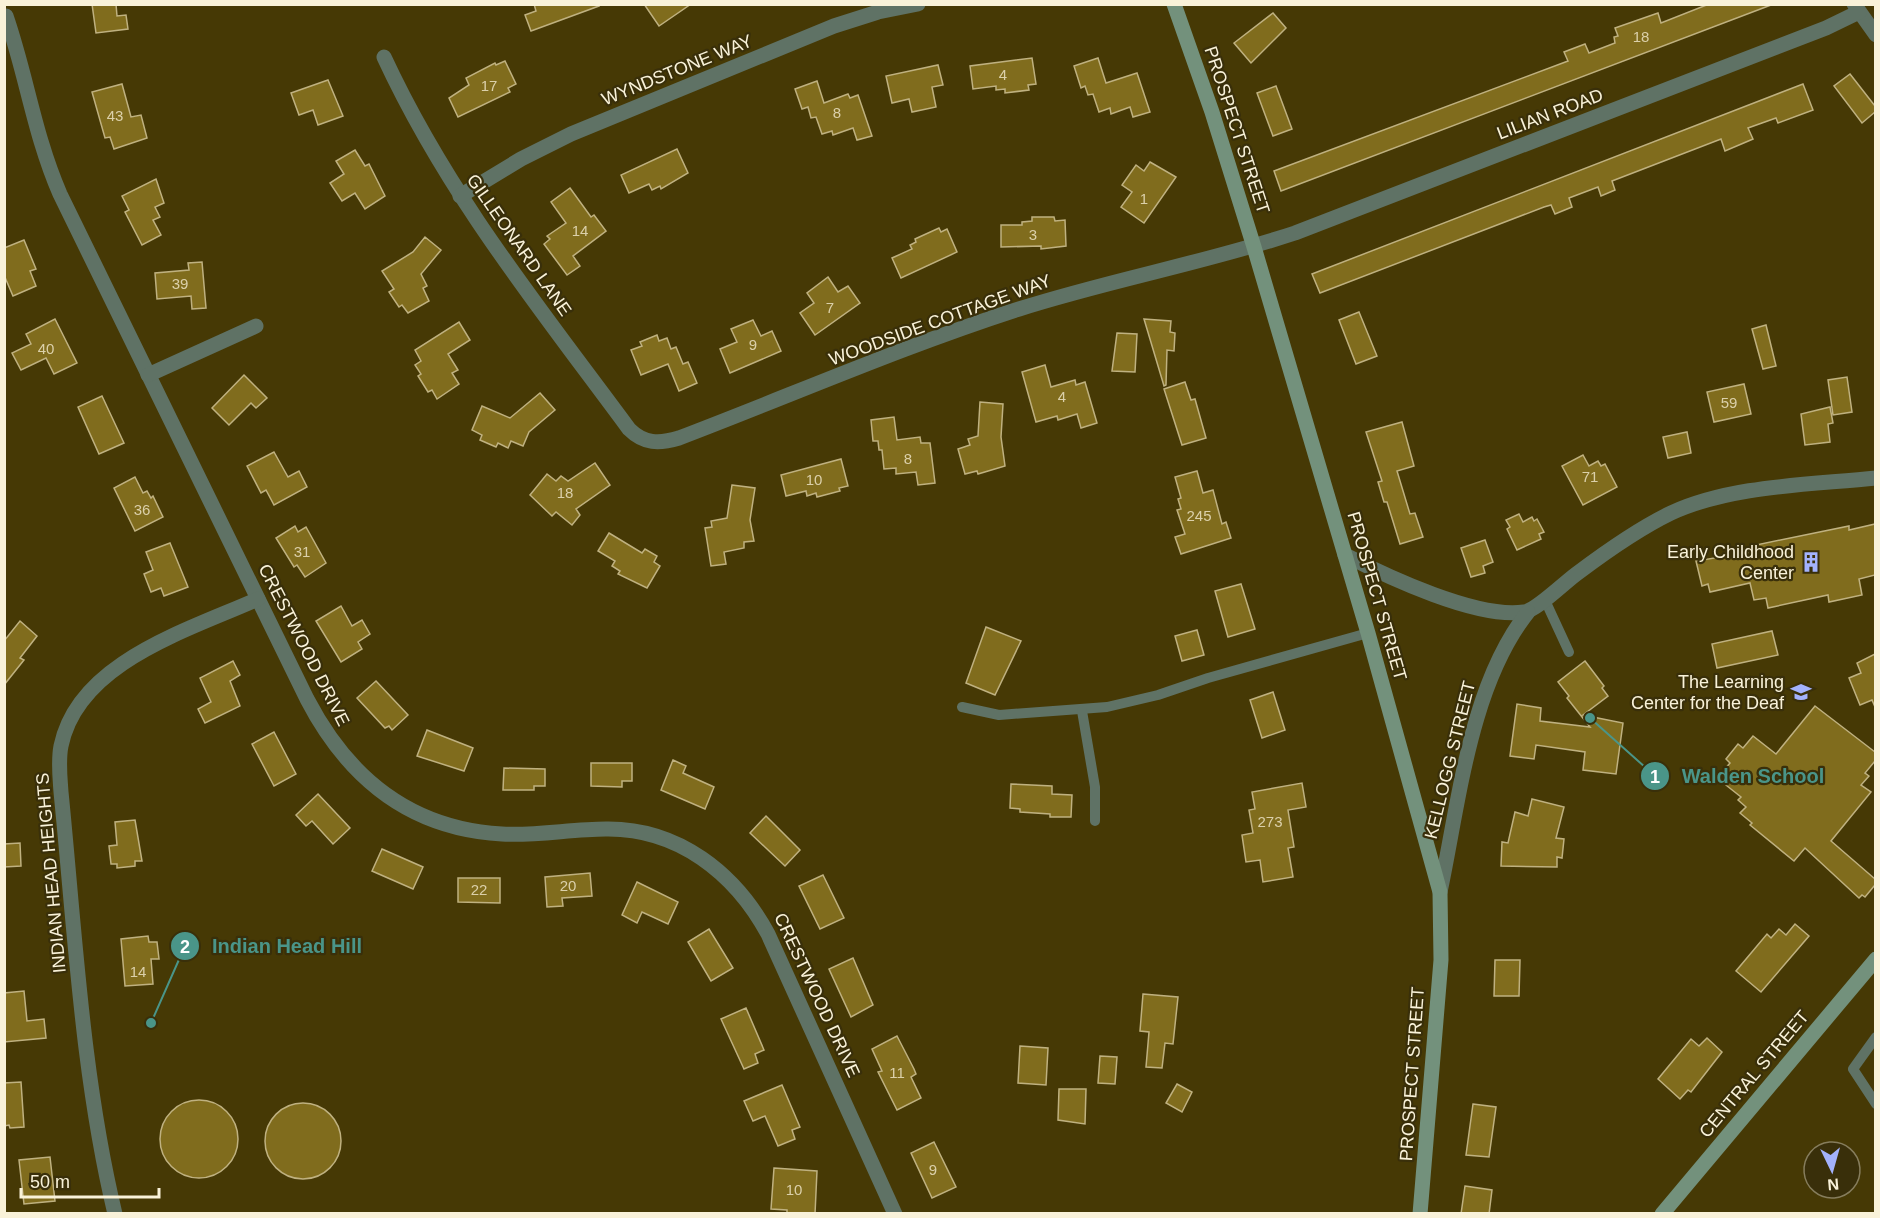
<svg xmlns="http://www.w3.org/2000/svg" width="1880" height="1218" viewBox="0 0 1880 1218" font-family="Arial,sans-serif">
	<style>
		.building { fill: #806c1d; stroke: #bfb180; stroke-width: 1.5 }
		.lines { fill: none; stroke-linecap: round; stroke-linejoin: round }
		.lane { stroke: #5f7265; stroke-width: 10 }
		.street { stroke: #5f7265; stroke-width: 15 }
		.secondary { stroke: #73917c; stroke-width: 15 }
		.labels { text-anchor: middle; stroke-width: 4.5; stroke-linejoin: round; paint-order: stroke }
		.number-label { font-size: 15px; fill: #dbd0aa }
		.street-label { font-size: 18px; fill: #f9f2d9; stroke: #392f0a }
		.poi-label { font-size: 18px; fill: #f9f2d9; stroke: #392f0a; text-anchor: end }
		.leader { fill: none; stroke: #4a9589; stroke-width: 2 }
		.callout-dot { fill: #4a9589; stroke: #392f0a; stroke-width: 2 }
		.mark-label { font-size: 18px; text-anchor: middle; font-weight: bold; fill: #fff }
		.callout-label { font-size: 20px; text-anchor: middle; font-weight: bold; fill: #4a9589; stroke: #392f0a; stroke-width: 4.5; stroke-linejoin: round; paint-order: stroke }
	</style>
	<rect width="100%" height="100%" fill="#463905"/>
	<g class="building">
		<path d="M92,4H116L117,16L126,15L128,29L96,33Z"/>
		<path d="M534,4H598L599,6L531,31L525,15L536,11Z"/>
		<path d="M644,4H691L659,26Z"/>
		<path d="M1709,4L1771,5L1281,191L1274,171L1568,61L1564,52L1585,44L1589,53L1615,43L1614,37L1618,36L1615,28L1658,13L1661,23Z"/>
		<path d="M1273,13L1286,28L1251,63L1234,43Z"/>
		<path d="M1032,58L1036,84L1028,85L1029,90L1005,93V89L996,90V86L973,89L970,66Z"/>
		<path d="M1098,58L1106,83L1137,73L1150,112L1133,117L1130,107L1111,114L1110,108L1099,112L1093,94L1088,95L1085,86L1081,88L1074,66Z"/>
		<path d="M505,61L516,84L508,88L510,92L458,117L449,98L469,85L466,78L495,63L496,65Z"/>
		<path d="M938,65L943,85L932,87L936,107L912,112L909,99L892,103L886,76Z"/>
		<path d="M1850,74L1875,106V112L1862,123L1834,86Z"/>
		<path d="M328,80L343,116L318,125L313,110L299,115L291,93Z"/>
		<path d="M817,81L824,103L848,94L850,98L858,95L872,136L857,140L853,128L833,135L832,131L822,134L816,117L811,118L808,107L802,109L795,89Z"/>
		<path d="M122,84L131,117L141,115L147,138L114,149L110,137L105,138L92,92Z"/>
		<path d="M1803,84L1813,110L1778,123L1776,118L1748,128L1753,139L1725,151L1721,139L1612,181L1615,190L1601,196L1598,187L1569,198L1572,207L1555,214L1551,205L1544,207L1320,293L1312,274Z"/>
		<path d="M1276,86L1292,129L1273,136L1257,93Z"/>
		<path d="M677,149L688,173L661,189L660,186L652,190L649,184L629,193L621,175Z"/>
		<path d="M355,150L365,166L369,164L385,196L365,209L355,193L342,201L330,183L344,174L336,161Z"/>
		<path d="M1150,162L1176,177L1144,223L1121,207L1132,192L1122,185L1136,165L1144,171Z"/>
		<path d="M156,179L164,203L155,207L160,217L153,220L161,235L142,245L125,212L129,210L122,196Z"/>
		<path d="M570,188L591,217L594,215L606,231L573,256L580,266L567,275L544,244L550,239L547,236L566,223L551,202Z"/>
		<path d="M1032,217H1054L1055,221L1065,220L1066,246L1041,249V246L1001,247V225H1022V222L1032,221Z"/>
		<path d="M939,228L941,232L947,229L957,252L901,278L892,258L912,249L910,245L916,242L915,239Z"/>
		<path d="M425,237L441,250L421,274L427,286L423,288L429,301L408,313L402,305L399,307L389,292L394,289L382,271L413,252Z"/>
		<path d="M24,240L36,269L30,271L36,286L13,296L4,275V248Z"/>
		<path d="M202,262L206,308L192,309L191,296L157,299L155,273L189,270L188,263Z"/>
		<path d="M828,277L838,292L848,286L860,303L815,335L800,313L814,303L807,293Z"/>
		<path d="M1359,312L1377,356L1356,364L1339,320Z"/>
		<path d="M55,319L77,363L54,374L46,358L21,370L12,353L31,344L26,334Z"/>
		<path d="M1144,319L1171,321L1170,332L1175,333L1174,351L1167,350L1166,385L1164,386Z"/>
		<path d="M753,320L761,336L772,331L781,351L730,373L720,349L737,342L731,329Z"/>
		<path d="M459,322L470,340L448,354L458,370L452,373L459,384L437,399L432,390L428,392L418,376L421,374L415,365L421,361L415,350Z"/>
		<path d="M1766,325L1776,366L1763,369L1752,329Z"/>
		<path d="M1117,333L1137,334L1135,372L1112,371Z"/>
		<path d="M657,335L659,341L667,338L671,349L676,347L683,364L688,362L697,383L679,391L668,364L641,375L631,350L642,346L640,342Z"/>
		<path d="M1045,365L1051,387L1075,380L1076,385L1085,382L1097,423L1081,428L1077,414L1058,420L1057,416L1036,422L1022,372Z"/>
		<path d="M244,375L267,398L256,408L251,403L229,425L212,408Z"/>
		<path d="M1847,377L1852,412L1833,415L1828,380Z"/>
		<path d="M1185,382L1191,400L1195,399L1206,438L1182,445L1164,389Z"/>
		<path d="M1744,384L1751,414L1714,422L1707,392Z"/>
		<path d="M540,393L555,410L529,432L523,446L511,441L508,448L498,443L496,447L480,440L482,435L472,430L482,406L510,418Z"/>
		<path d="M102,396L124,443L99,454L78,407Z"/>
		<path d="M980,402L1003,404L1001,437L1005,466L978,474L977,471L965,474L958,449L970,445L968,439L978,436Z"/>
		<path d="M1830,407L1833,423L1828,424L1830,442L1805,445L1801,414Z"/>
		<path d="M894,417L897,440L920,437L921,443H930L935,483L918,485L916,472L896,474V468L884,469L882,450H879L878,441H873L871,420Z"/>
		<path d="M1402,422L1414,466L1397,471L1410,514L1415,513L1423,537L1400,544L1387,502H1384L1378,482L1382,481L1366,432Z"/>
		<path d="M1687,432L1691,453L1668,458L1663,437Z"/>
		<path d="M274,452L288,477L299,471L307,487L274,505L266,490L261,493L247,466Z"/>
		<path d="M1583,455L1589,466L1598,461L1601,466L1605,464L1617,487L1583,505L1562,466Z"/>
		<path d="M841,459L848,486L839,488L840,491L817,497L816,493L807,496L806,491L786,496L781,475Z"/>
		<path d="M595,463L610,485L576,509L580,515L572,525L556,512L552,516L530,495L547,474L556,481L561,476L568,481Z"/>
		<path d="M1197,471L1203,493L1213,490L1222,524L1226,522L1231,538L1181,554L1175,537L1185,534L1177,510L1181,509L1178,499L1181,498L1175,477Z"/>
		<path d="M135,477L143,493L147,491L151,498L153,496L163,517L135,531L114,488Z"/>
		<path d="M732,485L755,488L750,520L754,541L744,542V548L724,552L726,564L711,566L705,528L712,527L711,521L727,518Z"/>
		<path d="M1519,514L1523,522L1532,517L1534,521L1537,519L1544,532L1539,534L1541,539L1517,550L1507,529L1510,527L1506,520Z"/>
		<path d="M1875,524V575L1859,579L1862,595L1829,602L1828,595L1768,608L1766,598L1754,600L1750,583L1710,592L1708,584L1702,586L1696,561L1757,551L1756,545L1849,526V530Z"/>
		<path d="M295,526L298,532L306,527L326,563L305,577L297,565L294,567L276,538Z"/>
		<path d="M609,533L642,553L645,549L657,556L654,562L660,566L647,588L618,574L620,571L612,566L615,561L598,551Z"/>
		<path d="M1485,540L1493,562L1483,566L1485,573L1471,577L1461,548Z"/>
		<path d="M170,543L188,587L164,596L161,588L151,592L144,574L153,570L146,552Z"/>
		<path d="M1241,584L1255,629L1228,637L1215,591Z"/>
		<path d="M341,606L352,626L362,620L370,634L358,642L362,649L341,662L316,621Z"/>
		<path d="M20,621L37,636L20,658L24,660L4,685V641Z"/>
		<path d="M986,627L1021,641L995,695L966,683Z"/>
		<path d="M1197,630L1204,655L1182,661L1175,636Z"/>
		<path d="M1772,631L1778,655L1717,668L1712,644Z"/>
		<path d="M1875,654V707L1872,700L1860,705L1849,678L1861,673L1857,663Z"/>
		<path d="M233,661L240,675L230,681L240,706L205,723L198,709L211,702L200,678Z"/>
		<path d="M1585,661L1604,686L1602,688L1608,696L1583,715L1623,723L1616,774L1583,770L1585,752L1536,745L1534,759L1510,756L1517,704L1541,708L1540,721L1590,727L1567,698L1569,696L1558,682Z"/>
		<path d="M376,681L408,715L392,730L389,726L385,728L357,698Z"/>
		<path d="M1273,692L1285,730L1262,738L1250,700Z"/>
		<path d="M1815,706L1875,752V761L1865,773L1869,776L1861,785L1871,792L1831,841L1875,879V885L1865,897L1862,895L1859,898L1805,848L1794,861L1750,825L1752,823L1740,813L1746,807L1738,800L1741,797L1717,778L1730,763L1726,759L1738,744L1743,748L1753,736L1776,754Z"/>
		<path d="M427,730L473,748L464,771L417,756Z"/>
		<path d="M274,732L296,774L274,786L252,744Z"/>
		<path d="M673,760L686,766L683,773L714,787L705,809L661,790Z"/>
		<path d="M591,763H632V781H622V787L591,786Z"/>
		<path d="M504,768L545,769V786H534V790H503Z"/>
		<path d="M1302,783L1306,807L1288,810L1294,847L1288,848L1293,877L1263,882L1260,860L1246,862L1242,835L1253,833L1249,810L1255,809L1252,792Z"/>
		<path d="M1011,784L1052,786V794L1072,795L1071,817H1050V814L1020,812V809L1010,808Z"/>
		<path d="M318,794L350,828L333,844L312,821L306,826L296,815Z"/>
		<path d="M1532,799L1564,807L1556,838L1564,839L1562,858L1557,857V867L1501,866L1502,842L1508,843L1515,812L1528,816Z"/>
		<path d="M766,816L800,850L785,866L750,833Z"/>
		<path d="M135,820L142,861H135V866L117,868V864H111L109,846L117,845L115,822Z"/>
		<path d="M20,843L21,866L4,867V844Z"/>
		<path d="M382,849L423,867L413,889L372,871Z"/>
		<path d="M590,873L592,896L562,898L563,906L547,907L545,877Z"/>
		<path d="M823,875L844,918L820,929L799,886Z"/>
		<path d="M458,878H500V903L458,902Z"/>
		<path d="M637,882L678,902L668,924L642,912L637,923L622,915Z"/>
		<path d="M1795,924L1809,936L1761,992L1736,971L1767,934L1771,938L1779,929L1786,935Z"/>
		<path d="M709,929L733,968L711,981L688,942Z"/>
		<path d="M148,936L149,942H157L159,959H151L153,984L125,986L121,939Z"/>
		<path d="M853,958L873,1005L851,1017L829,969Z"/>
		<path d="M1495,960H1520L1519,996H1494Z"/>
		<path d="M24,991L27,1021L44,1019L46,1038L4,1042V993Z"/>
		<path d="M1143,994L1178,997L1173,1044L1165,1043L1162,1068L1146,1067L1149,1032L1140,1031Z"/>
		<path d="M746,1008L764,1050L755,1054L758,1063L744,1069L721,1019Z"/>
		<path d="M897,1036L914,1069L916,1074L911,1077L921,1098L897,1110L878,1072L882,1071L872,1049Z"/>
		<path d="M1707,1038L1722,1052L1691,1092L1688,1090L1680,1099L1658,1079L1691,1039L1699,1046Z"/>
		<path d="M1020,1046L1048,1048L1046,1085L1018,1083Z"/>
		<path d="M1100,1056L1117,1057L1115,1084L1098,1083Z"/>
		<path d="M21,1082L24,1127L10,1128L9,1125L4,1126V1083Z"/>
		<path d="M1177,1084L1192,1092L1182,1112L1166,1103Z"/>
		<path d="M782,1085L800,1127L792,1130L795,1139L778,1146L765,1116L753,1121L744,1101Z"/>
		<path d="M1059,1089H1086L1085,1124L1058,1120Z"/>
		<circle cx="199" cy="1139" r="39"/>
		<circle cx="303" cy="1141" r="38"/>
		<path d="M1473,1104L1496,1107L1489,1157L1466,1155Z"/>
		<path d="M934,1142L956,1187L932,1198L911,1153Z"/>
		<path d="M50,1157L55,1201L24,1204L19,1160Z"/>
		<path d="M774,1168L817,1171L815,1214H787V1210L771,1209Z"/>
		<path d="M1465,1186L1492,1190L1489,1214H1461Z"/>
	</g>
	<g class="lines">
		<g class="lane">
			<path d="M1544,598L1569,652"/>
			<path d="M962,707L999,715L1107,707L1158,695L1208,678L1368,633"/>
			<path d="M1082,711L1095,787V821"/>
			<path d="M1876,1037L1853,1069L1876,1104"/>
		</g>
		<g class="street">
			<path d="M1854,4L1876,35"/>
			<path d="M6,16C27,77 34,134 60,194L307,699C348,778 410,829 502,834C537,836 571,829 606,829C678,828 735,873 768,934L895,1214"/>
			<path d="M384,57C448,195 539,307 629,429C644,444 659,444 679,438C792,395 904,346 1019,309C1110,280 1204,263 1295,233L1826,28L1859,12"/>
			<path d="M460,196L521,159L571,134L834,26L878,12L918,4"/>
			<path d="M148,375L256,326"/>
			<path d="M1345,555C1388,577 1477,619 1524,612C1536,611 1567,580 1579,572C1607,551 1638,529 1671,513C1732,485 1809,485 1876,478"/>
			<path d="M1440,892C1459,802 1470,685 1528,612"/>
			<path d="M115,1214C82,1076 75,932 61,792C60,777 58,761 61,746C78,662 189,630 258,599"/>
		</g>
		<g class="secondary">
			<path d="M1174,4L1212,112L1254,247L1368,633L1440,892L1441,960L1420,1214"/>
			<path d="M1662,1214L1876,959"/>
		</g>
	</g>
	<defs>
		<g id="building-bare" transform="scale(1.62)"><path d="M-4-6H4V6H1V3H-1V6H-4ZM-2.5-4.3h1.7v1.8h-1.7ZM.8-4.3h1.7v1.8H.8ZM-2.5-1h1.7V.8h-1.7ZM.8-1h1.7V.8H.8Z" fill="#a3b2fd" stroke="#392f0a" stroke-width="2.5" paint-order="stroke"/></g>
		<g id="school-bare" transform="scale(1.62)"><path d="M0-5L7-2L0 1L-7-2ZM-4 1L0 2.5L4 1V4Q0 6-4 4Z" fill="#a3b2fd" stroke="#392f0a" stroke-width="2.5" paint-order="stroke"/></g>
	</defs>
	<g fill-rule="evenodd">
		<use href="#building-bare" x="1811" y="562"/>
		<use href="#school-bare" x="1801" y="692"/>
	</g>
	<g class="labels">
		<g class="number-label">
			<text x="1641" y="42">18</text>
			<text x="1003" y="80">4</text>
			<text x="489" y="91">17</text>
			<text x="837" y="118">8</text>
			<text x="115" y="121">43</text>
			<text x="1144" y="204">1</text>
			<text x="580" y="236">14</text>
			<text x="1033" y="240">3</text>
			<text x="180" y="289">39</text>
			<text x="830" y="313">7</text>
			<text x="753" y="350">9</text>
			<text x="46" y="354">40</text>
			<text x="1062" y="402">4</text>
			<text x="1729" y="408">59</text>
			<text x="908" y="464">8</text>
			<text x="1590" y="482">71</text>
			<text x="814" y="485">10</text>
			<text x="565" y="498">18</text>
			<text x="142" y="515">36</text>
			<text x="1199" y="521">245</text>
			<text x="302" y="557">31</text>
			<text x="1270" y="827">273</text>
			<text x="568" y="891">20</text>
			<text x="479" y="895">22</text>
			<text x="138" y="977">14</text>
			<text x="897" y="1078">11</text>
			<text x="933" y="1175">9</text>
			<text x="794" y="1195">10</text>
		</g>
		<g class="street-label">
			<text transform="translate(677 70) rotate(-22)" y="6">WYNDSTONE WAY</text>
			<text transform="translate(1550 114) rotate(-21)" y="6">LILIAN ROAD</text>
			<text transform="translate(1237 130) rotate(72)" y="6">PROSPECT STREET</text>
			<text transform="translate(519 245) rotate(55)" y="6">GILLEONARD LANE</text>
			<text transform="translate(940 320) rotate(-20)" y="6">WOODSIDE COTTAGE WAY</text>
			<text transform="translate(1377 596) rotate(74)" y="6">PROSPECT STREET</text>
			<text transform="translate(304 645) rotate(63)" y="6">CRESTWOOD DRIVE</text>
			<text transform="translate(1450 760) rotate(-76)" y="6">KELLOGG STREET</text>
			<text transform="translate(51 873) rotate(-95)" y="6">INDIAN HEAD HEIGHTS</text>
			<text transform="translate(817 995) rotate(65)" y="6">CRESTWOOD DRIVE</text>
			<text transform="translate(1412 1074) rotate(-86)" y="6">PROSPECT STREET</text>
			<text transform="translate(1754 1074) rotate(-50)" y="6">CENTRAL STREET</text>
		</g>
		<g class="poi-label">
			<text x="1794" y="558">Early Childhood<tspan x="1794" dy="21">Center</tspan></text>
			<text x="1784" y="688">The Learning<tspan x="1784" dy="21">Center for the Deaf</tspan></text>
		</g>
	</g>
	<path class="leader" d="M1590 718L1655 776M151 1023L185 946"/>
	<g class="callout-dot">
		<circle cx="1590" cy="718" r="6"/>
		<circle cx="151" cy="1023" r="6"/>
		<circle cx="1655" cy="776" r="15"/>
		<circle cx="185" cy="946" r="15"/>
	</g>
	<g class="mark-label">
		<text x="1655" y="783">1</text>
		<text x="185" y="953">2</text>
	</g>
	<g class="callout-label">
		<text x="1753" y="783">Walden School</text>
		<text x="287" y="953">Indian Head Hill</text>
	</g>
	<rect width="1880" height="1218" fill="none" stroke="#f9f2d9" stroke-width="12"/>
	<g transform="translate(1832 1170) rotate(175)"><circle r="28" fill="#392f0a" stroke="#867d5d" stroke-width="1.5"/>
	<path d="M0-4.5L10 22L0 15L-10 22Z" fill="#a3b2fd"/>
	<text y="-9" font-size="16" font-weight="bold" text-anchor="middle" fill="#f9f2d9">N</text>
	</g>
	<path d="M21 1188v9h138v-9" fill="none" stroke="#f9f2d9" stroke-width="3"/>
	<text x="30" y="1188" font-size="18" fill="#f9f2d9" stroke="#392f0a" stroke-width="4.5" paint-order="stroke">50 m</text>
</svg>
